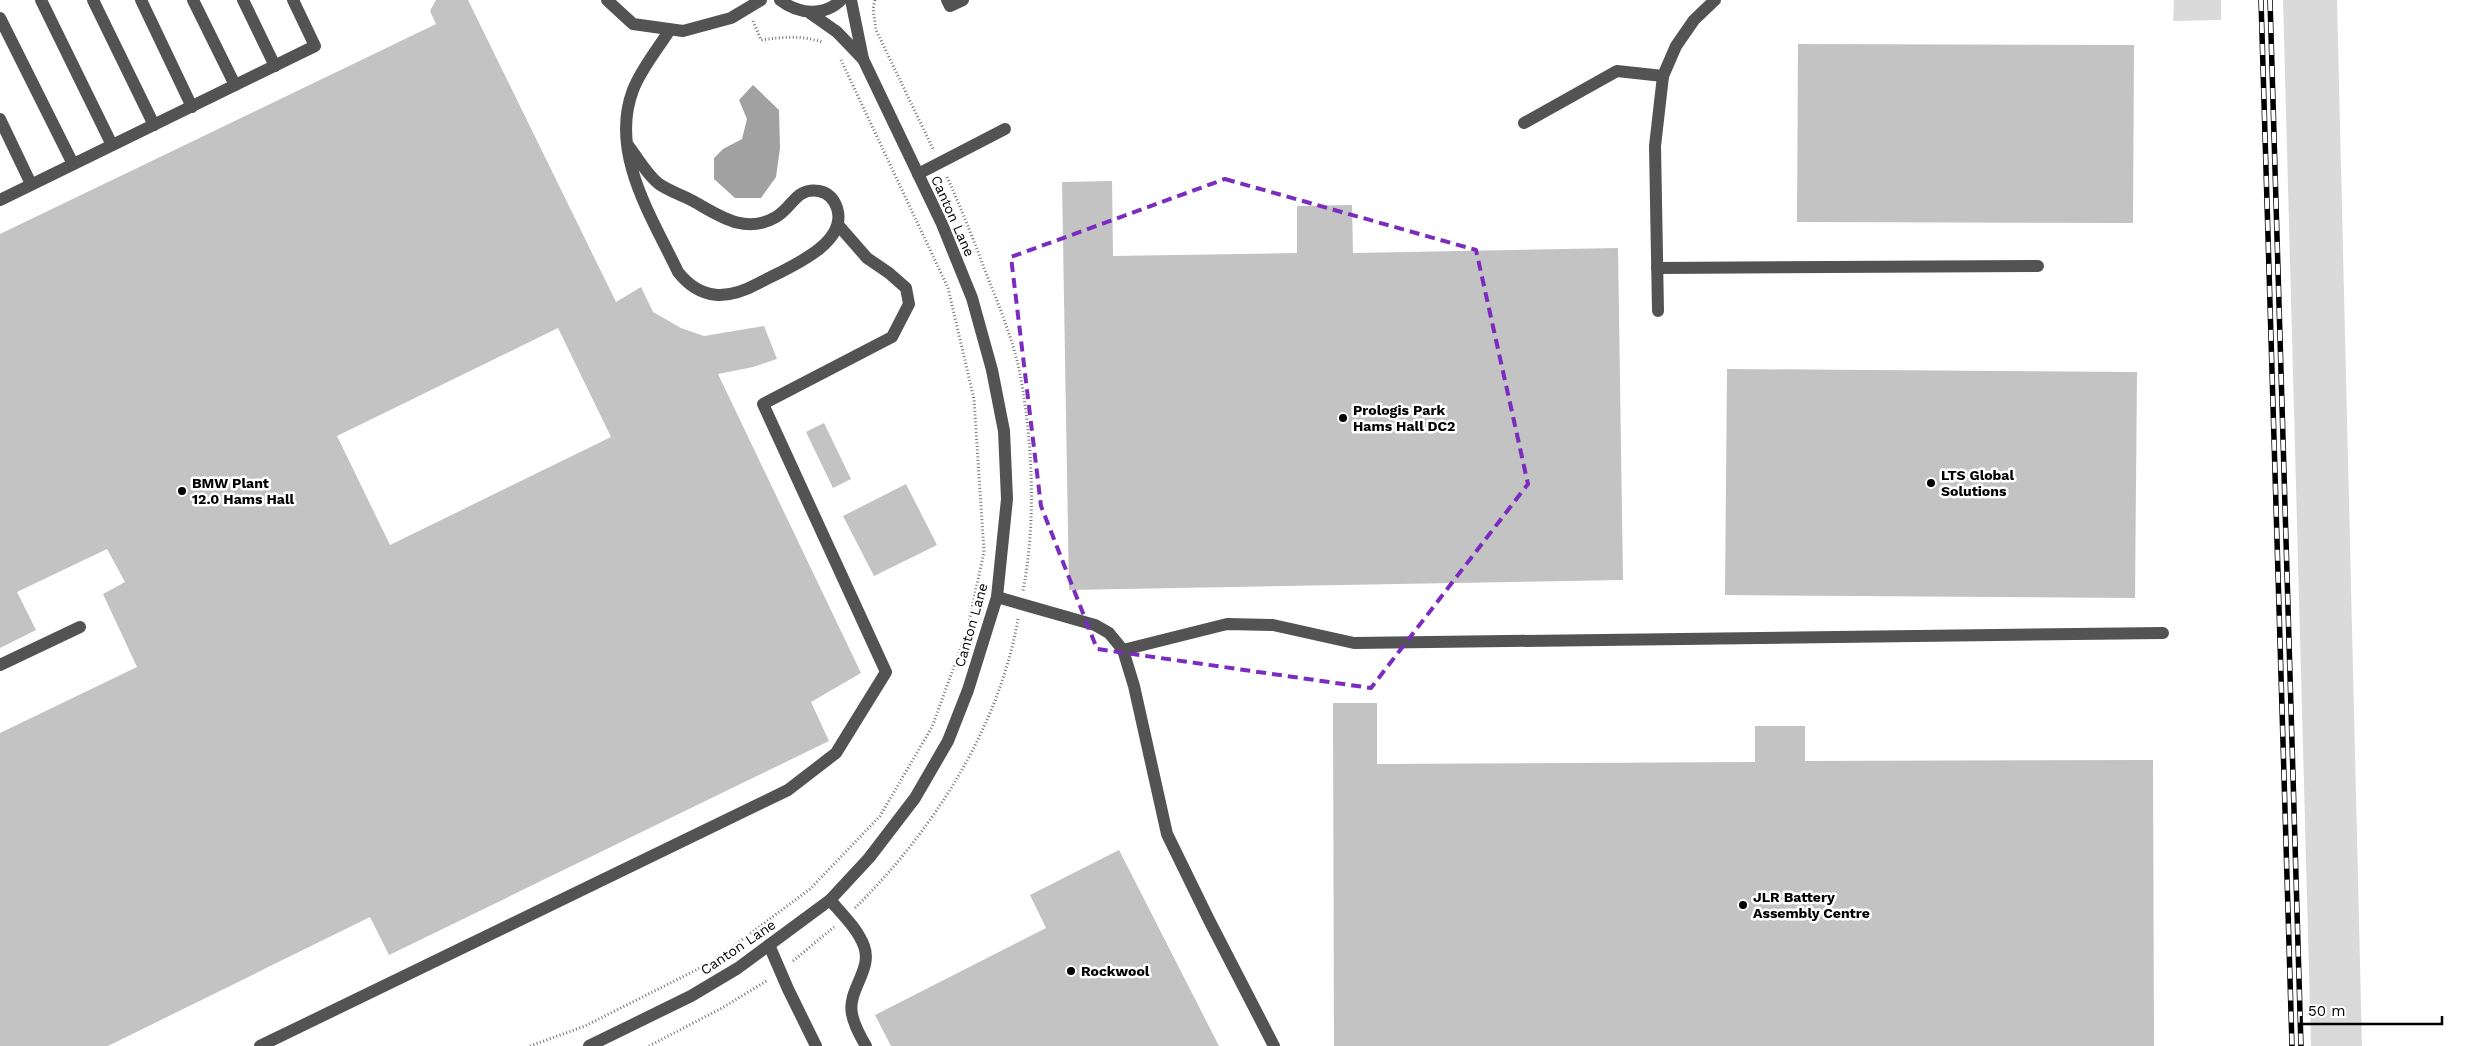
<svg xmlns="http://www.w3.org/2000/svg" width="2481" height="1046" viewBox="0 0 2481 1046" font-family="'Work Sans',sans-serif">
	<style>
		.green { fill: #dadada }
		.water { fill: #a1a1a1 }
		.building { fill: #c3c3c3; fill-rule: evenodd }
		.lines { fill: none; stroke-linecap: round; stroke-linejoin: round }
		.path { stroke: #757575; stroke-width: 3; stroke-dasharray: 1 2.5; stroke-linecap: butt }
		.minor { stroke: #535353; stroke-width: 12 }
		.rail-casing { stroke: #000; stroke-width: 5.5 }
		.rail { stroke: #fff; stroke-width: 4; stroke-dasharray: 11; stroke-linecap: butt }
		.marked { fill: none; stroke: #7b2cbf; stroke-width: 4; stroke-dasharray: 10 6; stroke-linejoin: round }
		.poi-dot { fill: #000; stroke: #fff; stroke-width: 2 }
		.labels { text-anchor: middle; stroke-width: 5; stroke-linejoin: round; paint-order: stroke }
		.street-label { font-size: 14px; fill: #000; stroke: #fff }
		.poi-label { font-size: 14px; font-weight: bold; fill: #000; stroke: #fff; text-anchor: start }
	</style>
	<rect width="100%" height="100%" fill="#fff"/>
	<g class="green">
		<path d="M2174,0H2221V20L2173,21Z"/>
		<path d="M2283,0H2337L2362,1046H2311Z"/>
	</g>
	<path class="water" d="M753,85L779,110L780,148L776,177L761,198H735L714,179V158L723,149L742,139L747,119L739,100Z"/>
	<g class="building">
		<path d="M436,0H468L616,302L641,287L653,312L681,328L704,336L764,326L777,359L753,367L718,374L861,673L811,702L829,741L389,955L370,917L108,1046H0V733L137,667L103,594L125,582L107,549L17,592L36,630L0,648V234L436,24L430,11ZM558,328L611,437L390,545L337,436Z"/>
		<path d="M1798,44L2134,45L2133,223L1797,222Z"/>
		<path d="M1112,181L1113,256L1297,253V206L1352,205L1353,253L1618,248L1623,580L1069,590L1062,182Z"/>
		<path d="M1727,369L2137,372L2135,598L1725,595Z"/>
		<path d="M824,423L851,479L833,488L806,432Z"/>
		<path d="M906,484L937,545L874,576L843,516Z"/>
		<path d="M1333,703H1377V764L1755,762V726H1805V761L2153,760L2154,1046H1334Z"/>
		<path d="M1119,850L1219,1046H891L875,1015L1046,928L1030,895Z"/>
	</g>
	<g class="lines">
		<g class="path">
			<path d="M875,0L873,9L876,30L934,151"/>
			<path d="M753,21L761,40C783,37 801,35 822,42"/>
			<path d="M947,177C962,210 975,244 988,278C1001,311 1015,345 1021,379C1033,449 1036,521 1023,591"/>
			<path d="M855,908C933,831 999,728 1018,619"/>
			<path d="M793,961L834,927"/>
			<path d="M530,1046L585,1026L712,962L810,889L880,816L932,727L967,631L984,552L974,399L948,288L841,60"/>
			<path d="M649,1046L722,1008L768,980"/>
		</g>
		<g class="minor">
			<path d="M41,0L112,145"/>
			<path d="M93,0L154,125"/>
			<path d="M141,0L192,107"/>
			<path d="M193,0L235,85"/>
			<path d="M243,0L275,66"/>
			<path d="M607,0L633,24L683,31L731,18L761,0"/>
			<path d="M780,0C798,14 824,17 841,0"/>
			<path d="M947,0L950,6L963,0"/>
			<path d="M810,13L837,32L863,59"/>
			<path d="M0,18L73,164"/>
			<path d="M0,119L31,184"/>
			<path d="M1524,123L1617,71L1663,76"/>
			<path d="M628,145C637,157 647,175 659,184C669,191 682,195 693,201C720,216 745,235 776,217C793,207 796,187 819,191C829,193 834,199 837,208C849,245 785,269 759,283C728,300 701,301 678,272C652,217 609,153 633,90C641,69 657,50 669,31"/>
			<path d="M918,174L1005,129"/>
			<path d="M0,200L315,46L293,0"/>
			<path d="M1657,268L2038,266"/>
			<path d="M1658,311L1655,146L1663,76L1676,46L1694,20L1715,0"/>
			<path d="M997,597L1095,625L1109,633L1123,650L1134,686L1167,834L1209,920L1274,1046"/>
			<path d="M1123,650L1227,624L1273,625L1354,643L2163,633"/>
			<path d="M0,665L80,627"/>
			<path d="M830,900C842,914 857,928 864,946C873,970 847,990 852,1014C854,1025 860,1036 866,1046"/>
			<path d="M769,945L788,989L816,1046"/>
			<path d="M260,1046L788,790L836,753L886,672L763,404L892,337L909,304L906,288L889,273L867,258L839,226"/>
			<path d="M589,1046L691,996L738,968L830,900L869,858L915,798L948,741L968,690L997,597L1007,499L1004,431L992,370L972,298L942,224L863,59L851,0"/>
		</g>
		<g class="rail-casing">
			<g id="rail">
				<path d="M2261,0L2292,1046"/>
				<path d="M2270,0L2301,1046"/>
			</g>
		</g>
		<use href="#rail" class="rail"/>
	</g>
	<path class="marked" d="M1225,179L1476,250L1528,484L1371,688L1097,649L1041,506L1011,257Z"/>
	<g class="poi-dot">
		<circle cx="1343" cy="418" r="5"/>
		<circle cx="1931" cy="483" r="5"/>
		<circle cx="182" cy="491" r="5"/>
		<circle cx="1743" cy="905" r="5"/>
		<circle cx="1071" cy="971" r="5"/>
	</g>
	<g class="labels">
		<g class="street-label">
			<text transform="translate(953 216) rotate(66)" y="5">Canton Lane</text>
			<text transform="translate(971 625) rotate(-74)" y="5">Canton Lane</text>
			<text transform="translate(738 947) rotate(-34)" y="5">Canton Lane</text>
		</g>
		<g class="poi-label">
			<text x="1353" y="415">Prologis Park<tspan x="1353" dy="16">Hams Hall DC2</tspan></text>
			<text x="1941" y="480">LTS Global<tspan x="1941" dy="16">Solutions</tspan></text>
			<text x="192" y="488">BMW Plant<tspan x="192" dy="16">12.0 Hams Hall</tspan></text>
			<text x="1753" y="902">JLR Battery<tspan x="1753" dy="16">Assembly Centre</tspan></text>
			<text x="1081" y="976">Rockwool</text>
		</g>
	</g>
	<path d="M2301 1016v8h141v-8" fill="none" stroke="#000000" stroke-width="2.5"/>
	<text x="2308" y="1016" font-size="15" fill="#000000" stroke="#ffffff" stroke-width="4" paint-order="stroke">50 m</text>
</svg>
